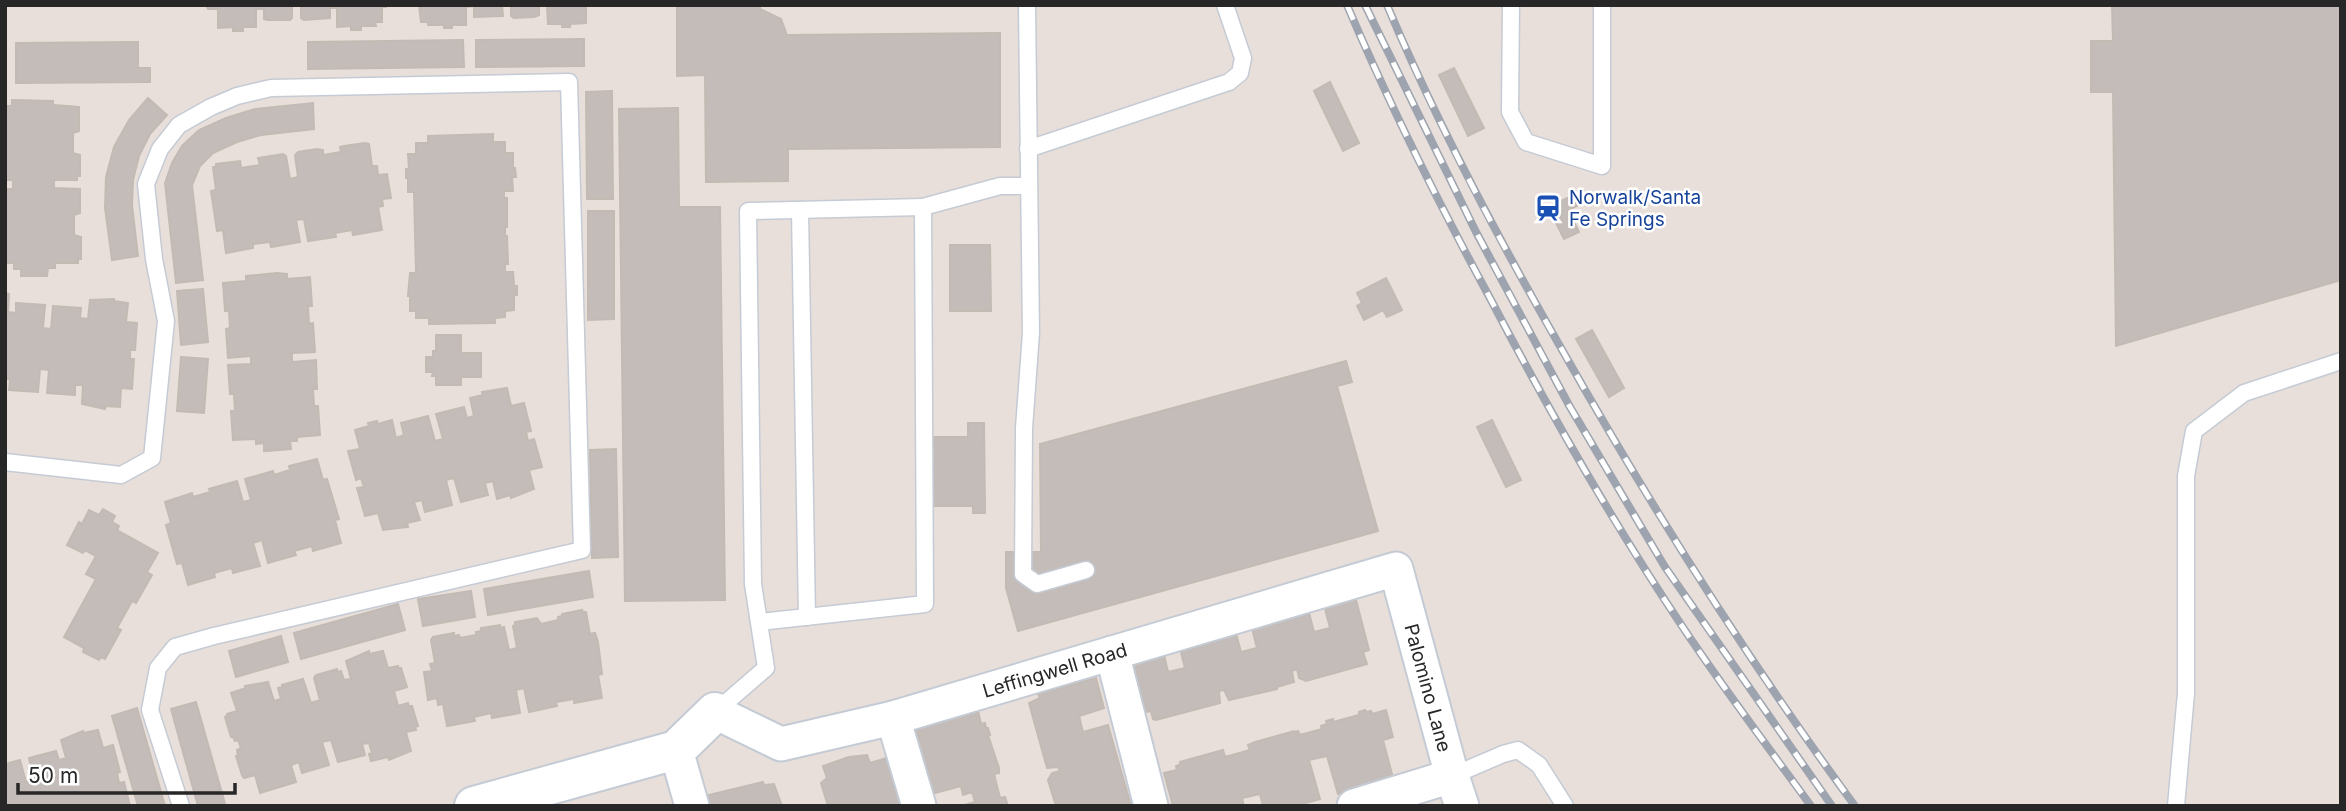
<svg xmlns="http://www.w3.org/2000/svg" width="2346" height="811" viewBox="0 0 2346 811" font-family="Inter,sans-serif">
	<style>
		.building { fill: #c3bcb9; stroke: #c3bab4; stroke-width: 2 }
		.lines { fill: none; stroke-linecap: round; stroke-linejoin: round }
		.service-casing { stroke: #c5cbd4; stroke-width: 19 }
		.minor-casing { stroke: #c5cbd4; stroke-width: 37 }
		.tertiary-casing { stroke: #c5cbd4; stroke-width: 42 }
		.service { stroke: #fff; stroke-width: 16 }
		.minor { stroke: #fff; stroke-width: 33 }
		.tertiary { stroke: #fff; stroke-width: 38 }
		.rail-casing { stroke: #9da4af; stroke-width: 8 }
		.rail { stroke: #fff; stroke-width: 5; stroke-dasharray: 16; stroke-linecap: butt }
		.labels { text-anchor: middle; stroke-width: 5; stroke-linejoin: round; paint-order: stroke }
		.transit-label { font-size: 19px; fill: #164399; stroke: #fff; text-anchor: start }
		.street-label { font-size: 19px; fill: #272727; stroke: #fff }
	</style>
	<rect width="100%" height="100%" fill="#e8dfda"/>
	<g class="building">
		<path d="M292,5V18L290,20H267L264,19V9H256V27H243V31H233V27L218,28V9H208L206,5Z"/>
		<path d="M301,5H386V7H382V22H375L376,26H361V30H351V26L337,27V8H330V18L304,20L301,18Z"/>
		<path d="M419,5H502L503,16L474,17V6L466,7V25H452V28H444V25H428V22H421Z"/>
		<path d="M511,5H596V6H586V23L570,24V27H562V24H548L547,6H539V15L534,17L514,18L511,16Z"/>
		<path d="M677,5H760V9L781,19L787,35L1000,33V147L788,149V181L706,182L705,75L677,76Z"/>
		<path d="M2112,5H2341V280L2116,346L2113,92H2091V41H2113Z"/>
		<path d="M584,39V66L476,67V40Z"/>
		<path d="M463,40L464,67L308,69V42Z"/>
		<path d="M138,42V68H150V82L16,83V43Z"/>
		<path d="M1454,68L1484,128L1468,136L1439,75Z"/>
		<path d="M1330,82L1359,143L1343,151L1314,91Z"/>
		<path d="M612,91L613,199H587L586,92Z"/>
		<path d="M148,98L167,115L150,134L139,156L133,180L132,205L138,256L112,260L105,208L106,177L114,147L129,120Z"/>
		<path d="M12,100L53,101V105L79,107V131L73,133V153L80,155V176H77V180H54V188L80,189V213L74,215V235L81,237V259H78V263H55V268H48L47,276H21V269H14V263H5V189H13V180H5V106H12Z"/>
		<path d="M313,103L314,129L261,135L237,142L213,153L200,166L192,185L203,280L176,283L165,183L172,163L182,146L199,130L226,118L255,109Z"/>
		<path d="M678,108L679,207H720L725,600L625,601L619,109Z"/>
		<path d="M493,134V142H505V153H513V168H515L516,177H512L513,191H504V198H507V227H505V236H507L508,264H505V272H513L514,286H517V295H514V310L505,311V317L495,318V323L429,324V318H416V311H410V296H408L410,273H416L414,192H408V178H406V169H409L408,154H416V143H428V136Z"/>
		<path d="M365,143L369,144L372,166H377L378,175L387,174L391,198L382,199L383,206L378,207L382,230L353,235L352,230L335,233L336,237L308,241L304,219L296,220L300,242L271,247L270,242L253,244V248L226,253L223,230L217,231L211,191L216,190L213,167H216V164L240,161L241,168L260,165L258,158L283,154L286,156L290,179L298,177L295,155L298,152L317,149L323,150V155L341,152L340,147L344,146Z"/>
		<path d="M1578,193L1583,203L1568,210L1579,232L1564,239L1548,207Z"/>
		<path d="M588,211H614V319L588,320Z"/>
		<path d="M950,245H990L991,311H950Z"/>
		<path d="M277,273L287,274V279L310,277L312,306H308L309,324L313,323L315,352L292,353V362L316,360L317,389H313L314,406H318L320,435L297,437V441H290L291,449L267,451H264V443L256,444V439L233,440L231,411H235L234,394H230L228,365L251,364V356L228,358L226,329L230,328L229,311H225L223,283L246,281V276Z"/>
		<path d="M1386,278L1402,310L1387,317L1383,310L1364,320L1357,306L1362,303L1357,293Z"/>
		<path d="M203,289L208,342L181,345L177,291Z"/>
		<path d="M5,293L9,294L8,312L16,313V303L45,305L43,328L51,329L53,306L81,308L80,318L88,319L90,300L114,299V301L128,303L126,322L137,323L135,350H130V359H134L132,389L121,388L120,407L105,406V409L82,404L83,385H75V395L47,393L49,370L40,369L38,392L9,390L10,379H5Z"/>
		<path d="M1592,330L1624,388L1609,397L1576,339Z"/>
		<path d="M436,335H461V353H481V377H461V385H436V376H432L433,372H426V357H433V351H436Z"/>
		<path d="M181,357L208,359L204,413L177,411Z"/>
		<path d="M1346,361L1352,382L1337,386L1378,531L1018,631L1006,588V552H1041L1040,444Z"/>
		<path d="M507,388L511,406L524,403L531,431L526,432L528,441L534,439L542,467L529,470L534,489L511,498V495L497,499L493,481L485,483L488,495L461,502L454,478L446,480L452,505L425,512L422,500L414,502L420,520L407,523L408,527L383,530L378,513L365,516L357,488L364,487L361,478L356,480L348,451L360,449L355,430L369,426L368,423L377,421L378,424L392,420L396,438L404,435L401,423L428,416L435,441L443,439L436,414L464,407L467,418L474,416L470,398L483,395L482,392Z"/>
		<path d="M1492,420L1521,480L1506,487L1477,427Z"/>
		<path d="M968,423H984L985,513H973V506H931L930,437H968Z"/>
		<path d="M616,449L618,557L592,558L590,450Z"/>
		<path d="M317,459L323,480L327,479L339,519L335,520L341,543L313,551L312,546L294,551L296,555L268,563L262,540L253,543L260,566L233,573L232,568L214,573L215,577L188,585L182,563L177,564L166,525L171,523L165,502L192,493L193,497L210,492L209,489L237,481L243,502L251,500L245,479L273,471L274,475L290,470L289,466Z"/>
		<path d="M103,509L115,516L112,522L119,526L117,530L158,553L147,572L152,575L136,603L132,601L117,628L121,630L105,659L101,657L99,660L83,652L84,648L64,637L96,579L86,574L96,556L85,550L83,553L67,545L79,522L82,524L89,510L99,515Z"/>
		<path d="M589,571L593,597L488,615L484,589Z"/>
		<path d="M471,591L475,617L423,626L418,599Z"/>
		<path d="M1354,592L1369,650L1363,652L1367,664L1306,681L1299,678L1297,669L1292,671L1294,682L1277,687V689L1229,700L1224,690L1219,691L1220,703L1156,720L1153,719L1151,711L1146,712L1130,654L1162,646L1168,672L1185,668L1178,641L1234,626L1241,652L1257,648L1250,621L1307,605L1314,632L1330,628L1323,601Z"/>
		<path d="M398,604L405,630L301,659L294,633Z"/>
		<path d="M582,610L583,612H586L590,634L595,633L598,642L602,674L598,675L602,698L574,703V699L556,702L557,706L529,712L524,688L516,690L520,713L492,718L491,713L474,717L475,721L447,726L443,704L438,705L437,698L428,700L424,672L432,671L430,664L435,663L431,640L433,637L454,633V636L459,635L460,638L476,635V632L481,631V628L500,625L501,628L504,627L509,650L517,648L513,626L515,625V622L537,618L541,624L558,620V617L562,616V614Z"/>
		<path d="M281,636L288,662L236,677L229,651Z"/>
		<path d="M369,651V654L383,651L388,668L398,666V668H401L407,687L394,691L398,706L408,703L409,706H412L418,726L415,727L416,730L406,732L411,751L389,760L388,757L371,761L369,754L372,753L369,743L362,744L365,755L338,762L331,740L322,742L329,765L302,773L299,762L291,765L296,782L260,793L255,775L244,778L242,775L236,756L238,755L237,750L241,748L238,740L235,741L233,737H231L225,717L227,716V714L237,711L231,693L246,688L245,686L268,682L274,701L281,699L278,688L283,687L282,685L303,679L311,703L320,700L314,678L316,675L337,669V672L341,671L344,680L351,679L346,661Z"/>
		<path d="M1096,678L1104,708L1079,716L1083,732L1108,725L1131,806H1056L1048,780L1052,773L1060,771L1058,767L1047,768L1029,703L1040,698L1038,694Z"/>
		<path d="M196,702L225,804L220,806H198L171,709Z"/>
		<path d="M137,708L165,806H138L112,716Z"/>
		<path d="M1365,710L1366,712L1371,711L1372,714L1386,710L1393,737L1383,740L1393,778L1338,794L1327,756L1309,760L1320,799L1295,806H1263L1260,794L1242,798L1244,806H1173L1164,773L1177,770L1176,766L1181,764L1180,762L1223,750L1225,757L1250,750L1248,745L1255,742L1294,731L1295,732L1298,731L1300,735L1322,729L1321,726L1327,724L1326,721L1333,719V722L1359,715V712Z"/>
		<path d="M978,711L981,724L985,723L986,728H988L990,735H988L999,768V773L994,774L1000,798L1005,797L1008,806H961L975,802L972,792L963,795L961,786L931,794L916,740L919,739L916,729Z"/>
		<path d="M98,730L103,748L113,745L120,772L117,773L119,783L124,782L130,806H5V764L20,760L26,782L34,781L29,758L56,751L59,760L66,758L61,740L83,731V733Z"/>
		<path d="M867,755L870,763L890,757L904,806H828L821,783L827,778L823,766L849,757Z"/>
		<path d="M763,782L764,785L774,784L782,806H707L705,796Z"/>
	</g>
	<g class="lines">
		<g class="service-casing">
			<g id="service">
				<path d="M1027,5L1031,333L1024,428L1023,574L1037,584L1086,570"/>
				<path d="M1511,5L1510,112L1526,142L1602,166V5"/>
				<path d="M1028,149L1229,82L1240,73L1243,58L1225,5"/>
				<path d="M923,207L1000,186H1029"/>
				<path d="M800,210L807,617"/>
				<path d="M5,462L121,475L152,458L166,321L154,259L146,184L160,149L179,125L211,107L237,96L271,88L569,82L582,550L214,636L175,647L158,668L150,710L181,806"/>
				<path d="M715,712L766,668L753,584L748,211L923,207L925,604L760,622"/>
				<path d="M1452,776L1503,754L1518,750L1539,765L1565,806"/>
				<path d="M2176,806L2186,693V476L2194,431L2244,393L2341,361"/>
			</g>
		</g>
		<g class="minor-casing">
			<g id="minor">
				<path d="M1112,653L1151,806"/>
				<path id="s1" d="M715,712L781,744L893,718L1396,569L1452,776L1462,806"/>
				<path d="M893,718L919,806"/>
				<path d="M676,750L692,806"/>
				<path d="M1354,806L1452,776"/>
			</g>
		</g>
		<g class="tertiary-casing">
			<path id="tertiary" d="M474,806L676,750L715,712"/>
		</g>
		<use href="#service" class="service"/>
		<use href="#minor" class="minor"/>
		<use href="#tertiary" class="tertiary"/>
		<g class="rail-casing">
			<g id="rail">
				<path d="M1347,5C1390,106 1439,204 1491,300C1550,413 1613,523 1684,629C1724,689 1768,747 1811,806"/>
				<path d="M1365,5L1476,232L1570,407L1665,567L1832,806"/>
				<path d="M1387,5C1438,126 1500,242 1565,355C1653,510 1749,662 1855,806"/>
			</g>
		</g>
		<use href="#rail" class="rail"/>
	</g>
	<defs>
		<g id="station-bare" transform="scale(2.1)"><path d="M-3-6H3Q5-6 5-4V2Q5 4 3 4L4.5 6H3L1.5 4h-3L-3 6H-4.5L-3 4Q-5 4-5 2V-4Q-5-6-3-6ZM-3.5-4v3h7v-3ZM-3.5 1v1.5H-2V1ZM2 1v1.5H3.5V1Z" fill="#1a4fb4" stroke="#fff" stroke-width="2.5" paint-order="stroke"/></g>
	</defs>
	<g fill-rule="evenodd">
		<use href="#station-bare" x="1548" y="208"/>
	</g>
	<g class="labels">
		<g class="transit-label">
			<text x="1569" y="204">Norwalk/Santa<tspan x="1569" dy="22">Fe Springs</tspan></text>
		</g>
		<g class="street-label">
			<text dy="7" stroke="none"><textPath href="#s1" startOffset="357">Leffingwell Road</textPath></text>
			<text dy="7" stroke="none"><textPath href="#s1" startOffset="836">Palomino Lane</textPath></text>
		</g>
	</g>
	<rect width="2346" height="811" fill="none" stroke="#272727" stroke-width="14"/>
	<path d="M18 783v10h217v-10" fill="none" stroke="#272727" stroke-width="3.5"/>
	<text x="28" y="783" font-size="21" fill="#272727" stroke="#ffffff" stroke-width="5" paint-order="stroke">50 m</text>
</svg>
